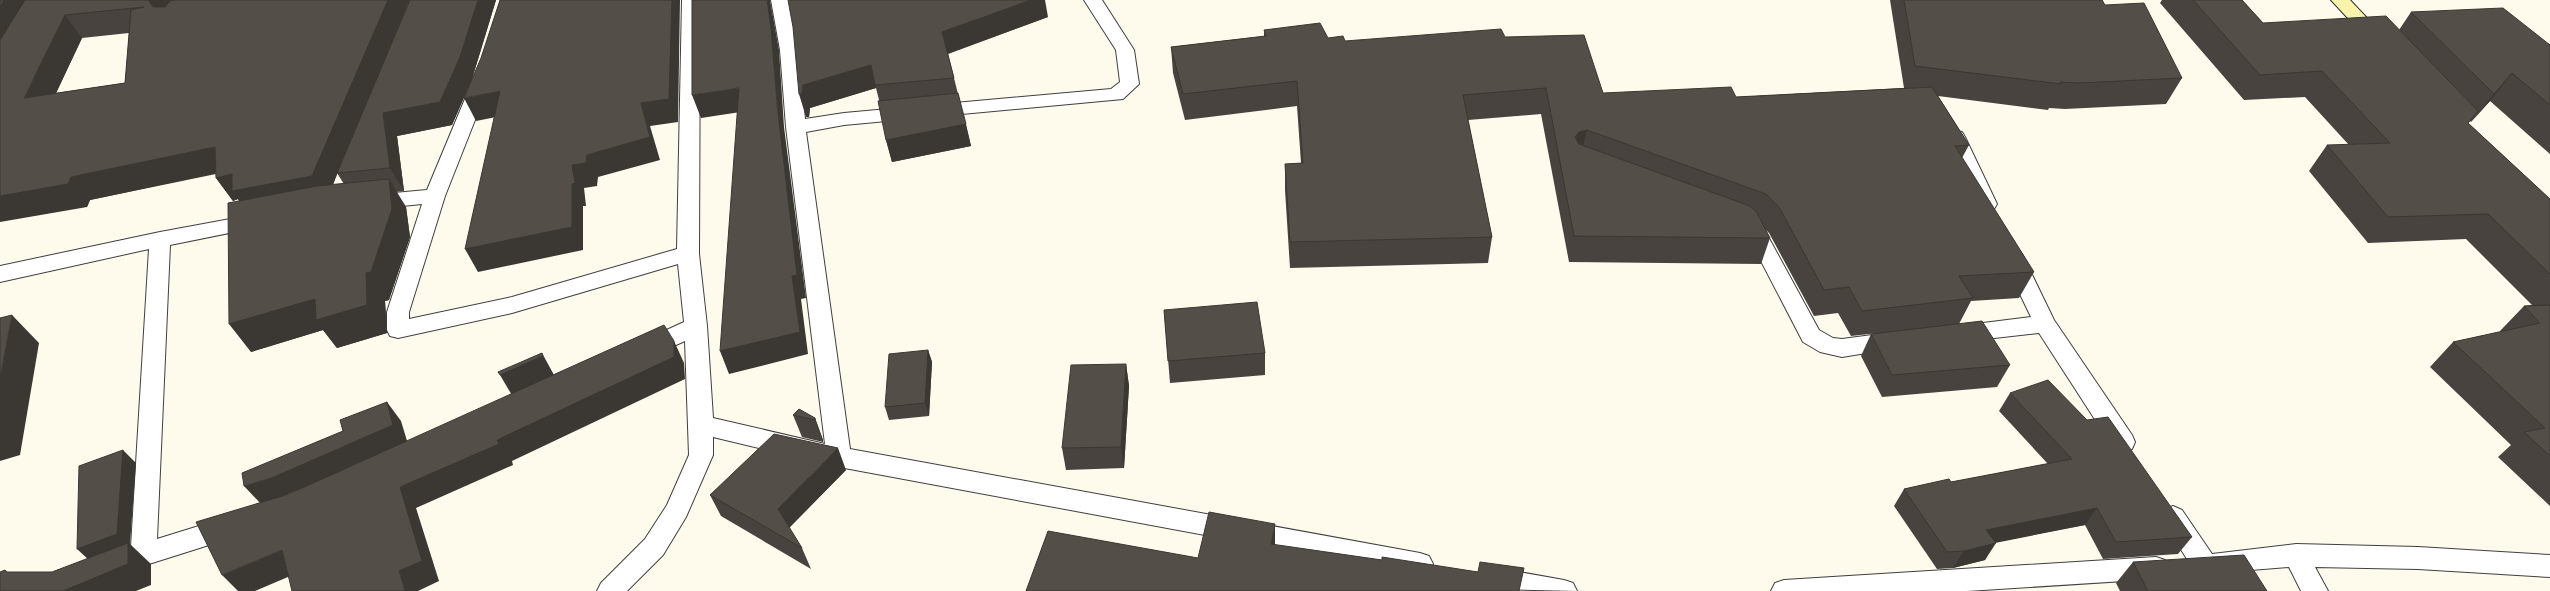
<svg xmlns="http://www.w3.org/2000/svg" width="2550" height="591" viewBox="0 0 2550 591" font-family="'Source Serif 4',serif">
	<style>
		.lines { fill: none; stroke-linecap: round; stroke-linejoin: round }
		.minor-casing { stroke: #3f3f3f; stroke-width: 2 }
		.secondary-casing { stroke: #2e2e2e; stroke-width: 2 }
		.minor { fill: #fff; fill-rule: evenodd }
		.secondary { fill: #faf3ab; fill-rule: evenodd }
		.wall { fill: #48433f; fill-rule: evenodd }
		.shaded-wall { fill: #3b3733 }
		.building { fill: #544e49; stroke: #3b3733; fill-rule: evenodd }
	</style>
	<rect width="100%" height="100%" fill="#fefbed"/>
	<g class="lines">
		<g class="minor-casing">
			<g id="minor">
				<path d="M682,0H700L699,254L707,326L713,418L825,444L786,127L780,50L771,0H789L798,50L805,119L844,113L1111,89L1120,82L1116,50L1084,0H1102L1134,50L1139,84L1123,99L844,125L806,132L850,449L1420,553L1429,556L1433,564L1429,572L1420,575L839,467L713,437V455L686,517L663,555L627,591H597L601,583L645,539L667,505L689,455L685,341L644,359L636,356L633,350L636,344L684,322L678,264L512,313L398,338L390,336L387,330V312L422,204L372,209L365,207L362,202L365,197L372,195L427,190L472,82L474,78H488L490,82L445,196L409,312V319L512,297L677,249Z"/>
				<path d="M1955,131L1962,132L1965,137L1997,204L1994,209L1987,211L1980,209L1977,204L1945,137L1948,132Z"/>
				<path d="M257,214L264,216L267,221L264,226L170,245L157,539L231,516L240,519L244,527L240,535L231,538L130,570L121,567L117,559L121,551L131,547L132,530L149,249L0,282V266L160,232Z"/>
				<path d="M1749,219L1756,221L1764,229L1819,330L1833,338L1842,339L1895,332L1903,335L1906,341L1903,347L1842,357L1820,352L1803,342L1749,238L1739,226L1742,221Z"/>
				<path d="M2014,251L2022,254L2054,320L2132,435L2135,442L2132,449L2123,452L2114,449L2039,333L1959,342L1951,340L1948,334L1951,328L1959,326L2031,317L2003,259L2006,254Z"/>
				<path d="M2173,506L2182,510L2212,554L2296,544L2418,547L2550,555V577L2418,569L2315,567L2328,591H2301L2289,567L2214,573L2205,576L2196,573L2160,517L2164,510Z"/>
				<path d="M2156,557L2165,560L2169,568L2165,576L2156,579L1967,591H1771L1775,583L1784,580Z"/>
				<path d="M1491,567L1564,580L1573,583L1577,591L1491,589L1482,586L1478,578L1482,570Z"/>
			</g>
		</g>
		<g class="secondary-casing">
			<path id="secondary" d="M2331,0H2350L2383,35L2386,39L2383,43H2371Z"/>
		</g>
		<use href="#minor" class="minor"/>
		<use href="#secondary" class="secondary"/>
	</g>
	<g class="wall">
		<path d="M0,0H496L472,79L452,125L397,136L404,191L396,192L406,207L410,237L389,300L385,301L387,333L337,348L323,330L251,352L239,201L238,199L233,201L216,178V174L90,200L87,207ZM129,33L125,83L56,93L82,38ZM337,173L344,184L333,185Z"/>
		<path d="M1890,0H2102L2105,5L2182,78L2166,104L2065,109L2049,108L2048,110L1938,96L1969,145L1962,158L2034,272L2019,298L1971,301L1959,324L2010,365L1997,387L1882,397L1861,356L1871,334L1878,333L1851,336L1838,313L1814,316L1769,233L1765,229L1770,238L1761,264L1569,262L1541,114L1468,120L1492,237L1488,263L1290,268L1285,190V164L1301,163L1297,106L1185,120L1173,73L1171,47L1264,36V30L1345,41L1505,37L1603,93L1736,97L1904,88Z"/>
		<path d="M2162,0H2242L2263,23L2399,30L2411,12L2550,45V154L2490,101L2471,122L2470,121L2468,123L2550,199V506L2498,457L2511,445L2430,367L2453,342L2500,332V331L2524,306L2532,305L2466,239L2368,243L2309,171L2327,145H2349L2305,97L2244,100L2160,3Z"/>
		<path d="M1048,17L948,54L971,146L892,162L886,140L879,100L876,88L810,108L809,117H806L793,27Z"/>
		<path d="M1164,310L1265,353V375L1170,383Z"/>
		<path d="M928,350L932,362L929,416L889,420L885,407Z"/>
		<path d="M1126,364L1129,386L1124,468L1066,470L1062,448Z"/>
		<path d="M2010,393L2192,537L2178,554L2103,559L2085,525L1995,542L1985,560L1953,568L1937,569L1894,506L1904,489L1951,482L2048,464L1999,411Z"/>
		<path d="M793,415L815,418L823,440V442L802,437Z"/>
		<path d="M846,470L789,528L802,548L811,569L721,516L710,495Z"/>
		<path d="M2133,562L2267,591H2120L2116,583Z"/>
	</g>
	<g class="shaded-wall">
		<path d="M4,0H36L0,57V6Z"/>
		<path d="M149,0H180L169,30L149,1Z"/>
		<path d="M388,0H409L327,199L249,214L238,199L233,201L216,178Z"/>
		<path d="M478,0H496L472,79L452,125L397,136L404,191L390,168L383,113Z"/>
		<path d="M672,0H680L678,122L650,126L660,160L598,177L597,186L584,188L586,206H583V250L478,272L465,249L572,184V165L587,155L641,103Z"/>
		<path d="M767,0H770L779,50L784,127L806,298L801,299L808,354L729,374L720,351L792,276L777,104Z"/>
		<path d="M1030,0H1045L1048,17L947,54L942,32Z"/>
		<path d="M65,15L82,38L43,121L24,98Z"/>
		<path d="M871,65L876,88L810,108L809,117H806L799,94L803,85Z"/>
		<path d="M2512,73L2490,101L2471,122L2494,94Z"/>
		<path d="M739,88L747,111L701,118L692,95Z"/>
		<path d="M500,91L511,114L476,121L464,98Z"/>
		<path d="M966,124L971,146L892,162L886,140Z"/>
		<path d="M1587,130L1581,156L1575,137L1579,132Z"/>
		<path d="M215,147L231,170L90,200L87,207L0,222V196L71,177Z"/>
		<path d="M389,179L406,207L410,237L389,300L385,301L387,333L337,348L323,330L251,352L229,324L366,273Z"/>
		<path d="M12,315L39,343L20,455L0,461V378Z"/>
		<path d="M674,341L684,363L685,379L512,461L513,465L416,508L439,581L418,591H405L399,571L400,487L497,440Z"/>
		<path d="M928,350L932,362L929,416L925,403Z"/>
		<path d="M542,353L554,375L513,397L500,375Z"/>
		<path d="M1126,364L1129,386L1124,468L1121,447Z"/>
		<path d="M387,402L401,421L408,444L262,505L244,486L274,477Z"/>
		<path d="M815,418L823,440V442L815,420Z"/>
		<path d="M838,448L846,470L787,530L778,509Z"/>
		<path d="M123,450L136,463L130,544L151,564V585L136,591H63L90,561L77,549Z"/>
		<path d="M2097,508L2085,525L1975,547L1986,530Z"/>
		<path d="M1275,524V550L1271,544Z"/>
		<path d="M1996,543L1985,560L1953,568L1964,551Z"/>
		<path d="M282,550L302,571L255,591H238L222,575Z"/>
	</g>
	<g class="building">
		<path d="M0,0H4L0,6Z"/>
		<path d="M25,0H149V1L153,7H165L170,1L175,0H388L312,176L232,191V174L216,178L215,147L71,177L68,184L0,196V40ZM144,7L131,10L125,83L24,98L65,15Z"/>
		<path d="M410,0H478L460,57L440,102L383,113L390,168L337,173Z"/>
		<path d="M500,0H672L669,99L641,103L650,137L587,155L586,163L572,165L575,183L572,184V227L465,249L500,91L464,98L481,58Z"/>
		<path d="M692,0H767L771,28L777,104L797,275L792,276L800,332L720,351L739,88L692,95Z"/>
		<path d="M788,0H1030L942,32L954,78L875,85L871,65L803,85L802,94H799L793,27Z"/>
		<path d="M1904,0H2102L2105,5L2144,3L2182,78L2079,83L2060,82L2061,84L1915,66Z"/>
		<path d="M2193,0H2242L2263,23L2386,16L2478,111L2468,123L2550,199V274L2488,214L2388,217L2327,145L2390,143L2322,71L2260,75Z"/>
		<path d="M2503,8L2550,45V105L2512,73L2494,94L2411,12Z"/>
		<path d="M1320,23L1328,38L1343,36L1345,41L1501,29L1505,37L1584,35L1603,93L1731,87L1736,97L1932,87L1969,145L1955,146L2034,272L1959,276L1973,298L1862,311L1849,287L1824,290L1779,207L1766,194L1587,130L1579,132L1575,137L1579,144L1750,206L1757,213L1770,238L1574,236L1546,88L1463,95L1492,237L1290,242L1285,164L1303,163L1297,81L1183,94L1171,47L1266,36L1264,30Z"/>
		<path d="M958,93L966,124L886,140L878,101Z"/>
		<path d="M389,179L392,209L371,272L366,273L367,305L316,320L315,299L229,324L228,203L317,186Z"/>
		<path d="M1257,302L1265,353L1168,361L1164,310Z"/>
		<path d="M2550,305V456L2524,432L2545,428L2453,342L2540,323L2524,306Z"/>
		<path d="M12,315L0,378V318Z"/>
		<path d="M1982,321L2010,365L1892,375L1871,334Z"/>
		<path d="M664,325L674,341V357L497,440L499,444L400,487L422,561L399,571L405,591H292L282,550L222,575L196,522L289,494Z"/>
		<path d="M928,350L925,403L885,407L889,354Z"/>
		<path d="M542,353L543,356L500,375L498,372Z"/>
		<path d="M1126,364L1121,447L1062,448L1071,365Z"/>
		<path d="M2048,380L2087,420L2108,417L2192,537L2116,542L2097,508L1986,530L1996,543L1964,551L1947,552L1904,489L1949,479L1951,482L2072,459L2010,393Z"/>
		<path d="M387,402L393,425L274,477L244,486L242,473L343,431L340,420Z"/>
		<path d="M799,409L815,418V420L793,415Z"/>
		<path d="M774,434L838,448L778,509L802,548L710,495Z"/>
		<path d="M123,450L117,534L77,549L79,466Z"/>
		<path d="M1209,512L1275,524L1271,544L1382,560V557L1478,572L1480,562L1524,568L1519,591H1026L1048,531L1198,558Z"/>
		<path d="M128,543V564L63,591H0V572L5,570L7,572H52Z"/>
		<path d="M2244,555L2267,591H2148L2133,562Z"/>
	</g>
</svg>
